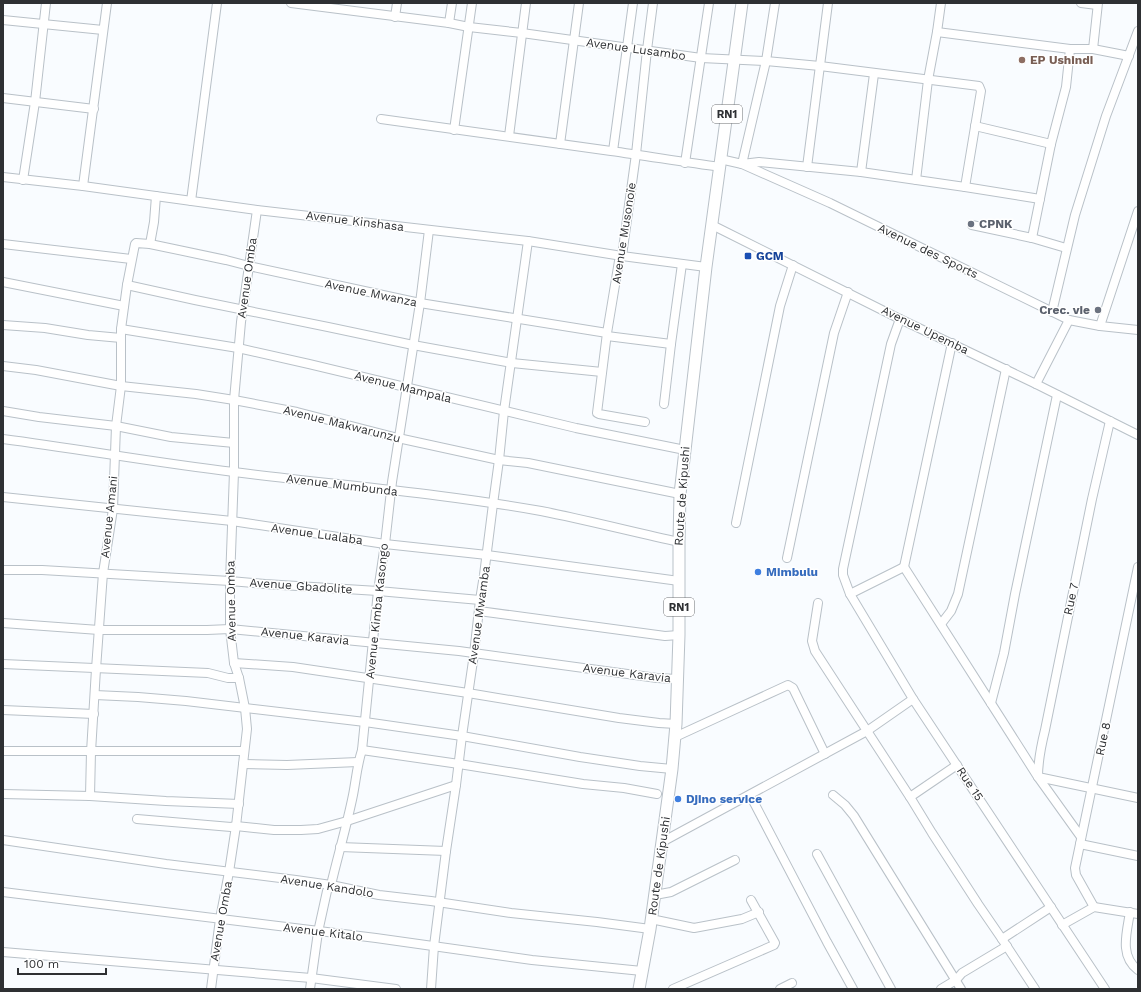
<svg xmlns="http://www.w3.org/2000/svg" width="1141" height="992" viewBox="0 0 1141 992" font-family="'Work Sans',sans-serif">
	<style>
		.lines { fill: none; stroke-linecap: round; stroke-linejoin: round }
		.minor-casing { stroke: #b9c1c8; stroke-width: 10 }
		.highway-casing { stroke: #b9c1c8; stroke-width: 13 }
		.minor { stroke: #fff; stroke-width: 8 }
		.highway { stroke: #fff; stroke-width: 11 }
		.education-dot { fill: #8d6e63; stroke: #fff; stroke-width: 1.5 }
		.worship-dot { fill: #6b7280; stroke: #fff; stroke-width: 1.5 }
		.transit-dot { fill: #1a4fb4; stroke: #fff; stroke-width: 1.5 }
		.shop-dot { fill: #3f7fe0; stroke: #fff; stroke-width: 1.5 }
		.labels { text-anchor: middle; stroke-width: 3; stroke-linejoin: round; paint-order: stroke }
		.shield { fill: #fff; stroke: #6d6e70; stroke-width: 1 }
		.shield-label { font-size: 11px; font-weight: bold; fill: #2e3033 }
		.street-label { font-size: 12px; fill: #2e3033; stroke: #fff }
		.education-label { font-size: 12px; font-weight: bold; fill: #785e54; stroke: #fff; text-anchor: start }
		.worship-label { font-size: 12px; font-weight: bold; fill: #5b616d; stroke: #fff; text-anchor: start }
		.transit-label { font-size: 12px; font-weight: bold; fill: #164399; stroke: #fff; text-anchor: start }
		.shop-label { font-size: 12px; font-weight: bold; fill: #366cbe; stroke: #fff; text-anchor: start }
	</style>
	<rect width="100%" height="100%" fill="#f9fcff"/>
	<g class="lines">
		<g class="minor-casing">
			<g id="minor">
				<path d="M291,3L449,23L469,27L522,33L701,58L766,61L820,66L979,86L981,91L965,187"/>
				<path d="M775,3L766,61L742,164L759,162L861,172L965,187L1040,199"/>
				<path d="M1081,3L1097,5"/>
				<path d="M395,17L397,3"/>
				<path d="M3,20L103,30"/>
				<path d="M449,23L452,3"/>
				<path d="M937,32L1070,49H1093L1129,56"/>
				<path d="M1093,49L1098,3"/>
				<path d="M3,98L94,109"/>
				<path d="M381,119C458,130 534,140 611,151C647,156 683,162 720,167"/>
				<path d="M975,126L1051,144"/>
				<path d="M454,130L472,3"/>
				<path d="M509,136L526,3"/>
				<path d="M560,144L579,3"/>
				<path d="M613,151L633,3"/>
				<path d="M720,159L742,164L830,203L1069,320L1100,326L1138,330"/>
				<path d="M685,163L709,3"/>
				<path d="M807,167L828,3"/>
				<path d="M861,172L874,74"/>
				<path d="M3,177L83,186L257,210L528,241L622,256L706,267"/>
				<path d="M23,180L35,102L46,3"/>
				<path d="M916,180L928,80L937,32L941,3"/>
				<path d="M83,186L107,3"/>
				<path d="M191,201L217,3"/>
				<path d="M712,225L900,319L1036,384L1138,435"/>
				<path d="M972,225L1032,238L1066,248"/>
				<path d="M1032,238L1051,144L1066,87L1070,49"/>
				<path d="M3,244L131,259"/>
				<path d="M150,244L154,222L156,196"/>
				<path d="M3,282L124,306"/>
				<path d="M127,285L195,300L328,327L413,345L512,363L602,372"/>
				<path d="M1052,312L1075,215L1106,116L1138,31"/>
				<path d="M900,319L891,344L843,569V575L850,594L913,699L1105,989"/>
				<path d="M3,325L45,328L88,335L121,338"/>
				<path d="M1100,326L1138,211"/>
				<path d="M121,329L238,348L309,364L576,428L685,450"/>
				<path d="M607,336L671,344"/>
				<path d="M3,366L36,370L121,386L196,394L234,400L297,412L398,438L499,460L528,463L680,494"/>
				<path d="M1036,384L1069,320"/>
				<path d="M664,404L671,344L682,264"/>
				<path d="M3,411L39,417L116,426L171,437L234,443"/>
				<path d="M1110,421L1092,499L1045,730C1041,746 1038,761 1038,777L1138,798"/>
				<path d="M645,422L599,414L597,413L607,333L619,261L622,256L636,154L647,50L653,3"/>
				<path d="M3,439C80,449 157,463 234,472C337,485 440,493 541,511C587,520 633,532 679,542"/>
				<path d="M3,497L232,521L385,544L487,555L679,581"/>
				<path d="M736,523L780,306L793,265"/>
				<path d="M787,558L834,333L848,292"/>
				<path d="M904,567L1038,777L1081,837"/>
				<path d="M904,567L952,343"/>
				<path d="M3,570H42L230,581L265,584L378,591L480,600"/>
				<path d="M850,594L904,567"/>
				<path d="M818,603L812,641L815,651L910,797L932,833L978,904L1002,939L1035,989"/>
				<path d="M479,611L665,636L679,635"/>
				<path d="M3,623L99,630H207L230,629L459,651L657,678L678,679"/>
				<path d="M941,624L951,611L958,594L1006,369"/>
				<path d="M234,663L293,667L468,693L619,718L659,723L676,724"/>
				<path d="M3,664L208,673L228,678H239"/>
				<path d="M95,695L138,697L186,701L365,722L462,736L580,757L640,766L672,769"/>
				<path d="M991,703L1004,653L1015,594L1057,395"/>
				<path d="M3,710L94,714"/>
				<path d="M675,737L788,685L793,688L825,754"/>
				<path d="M362,750L459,764L583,784L624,788L657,794"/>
				<path d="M3,751H244"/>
				<path d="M243,764L287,765L358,762"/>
				<path d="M3,794L90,796L166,801L239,804"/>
				<path d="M750,795L827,942L853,989"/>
				<path d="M833,795L845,805L854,816L961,989"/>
				<path d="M90,796L91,752L96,669L103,573L113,509L116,426L121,386V329L127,285L135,244L136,243L150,244L226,260L249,266L420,303L607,333"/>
				<path d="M910,797L957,765"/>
				<path d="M137,819L231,827L236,826L274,830H301L318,829L347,821L456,785"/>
				<path d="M3,840L166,864L296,880L331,885L379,895L431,901L511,913L597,922L650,929"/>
				<path d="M662,842L867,731L913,699"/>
				<path d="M1080,844L1138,856"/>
				<path d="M340,847L446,851"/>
				<path d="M817,854L891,989"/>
				<path d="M3,892L376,938L532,960L642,971"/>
				<path d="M655,895L671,892L735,860"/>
				<path d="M1094,907L1076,875L1075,868L1138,567"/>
				<path d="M1130,912C1127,932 1119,956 1138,970"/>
				<path d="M651,919L694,928L742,919L759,912"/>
				<path d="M1062,925L1094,907L1138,914"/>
				<path d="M1002,939L1051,907"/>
				<path d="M3,952L311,978L396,989"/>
				<path d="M211,989L220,919L229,872L236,826L247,729L245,708L239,678L234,663L230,629V581L234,472V400L241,322L257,210"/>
				<path d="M310,989L318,932L327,891L331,885C338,855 347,825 353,795C356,780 357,765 362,750L378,591L385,544L392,482L420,303L429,230"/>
				<path d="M431,989L434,946L446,851L456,785L462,736L474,654L480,600L484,575L493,504L499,460L504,411L528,241"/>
				<path d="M673,989L774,945L775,943L751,900"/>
				<path d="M780,989L792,983"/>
				<path d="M941,989L956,980L962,973L1007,946"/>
			</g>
		</g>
		<g class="highway-casing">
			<path id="highway" d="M639,989L650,929L672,769L676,724L679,635V542L680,494L706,267L742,3"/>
		</g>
		<use href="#minor" class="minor"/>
		<use href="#highway" class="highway"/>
	</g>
	<circle class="education-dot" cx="1022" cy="60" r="4"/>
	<g class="worship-dot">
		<circle cx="971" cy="224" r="4"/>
		<circle cx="1098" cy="310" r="4"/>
	</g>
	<rect class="transit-dot" x="744" y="252" width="8" height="8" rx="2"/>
	<g class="shop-dot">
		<circle cx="758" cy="572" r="4"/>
		<circle cx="678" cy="799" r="4"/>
	</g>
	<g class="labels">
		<g class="shield">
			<rect x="712" y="105" width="30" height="18" rx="3"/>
			<rect x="664" y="598" width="30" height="18" rx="3"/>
		</g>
		<g class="shield-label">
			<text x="727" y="118">RN1</text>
			<text x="679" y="611">RN1</text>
		</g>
		<g class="street-label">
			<text transform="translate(636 49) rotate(8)" y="4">Avenue Lusambo</text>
			<text transform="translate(355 221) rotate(7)" y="4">Avenue Kinshasa</text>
			<text transform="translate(624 233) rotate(-81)" y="4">Avenue Musonoïe</text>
			<text transform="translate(928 251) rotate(26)" y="4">Avenue des Sports</text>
			<text transform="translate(247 278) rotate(-82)" y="4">Avenue Omba</text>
			<text transform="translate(371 293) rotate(12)" y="4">Avenue Mwanza</text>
			<text transform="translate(925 330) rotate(26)" y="4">Avenue Upemba</text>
			<text transform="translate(403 387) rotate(14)" y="4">Avenue Mampala</text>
			<text transform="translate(342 424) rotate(14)" y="4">Avenue Makwarunzu</text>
			<text transform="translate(342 485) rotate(7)" y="4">Avenue Mumbunda</text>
			<text transform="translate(682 496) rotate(-86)" y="4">Route de Kipushi</text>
			<text transform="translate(109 517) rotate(-84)" y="4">Avenue Amani</text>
			<text transform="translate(317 534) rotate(8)" y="4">Avenue Lualaba</text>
			<text transform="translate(301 586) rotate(4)" y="4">Avenue Gbadolite</text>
			<text transform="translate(1071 599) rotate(-78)" y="4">Rue 7</text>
			<text transform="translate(231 601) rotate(-91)" y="4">Avenue Omba</text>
			<text transform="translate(377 611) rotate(-84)" y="4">Avenue Kimba Kasongo</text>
			<text transform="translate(479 615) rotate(-82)" y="4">Avenue Mwamba</text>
			<text transform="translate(305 636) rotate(6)" y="4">Avenue Karavia</text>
			<text transform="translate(627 673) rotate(7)" y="4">Avenue Karavia</text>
			<text transform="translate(1103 739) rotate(-78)" y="4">Rue 8</text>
			<text transform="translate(970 784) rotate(56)" y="4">Rue 15</text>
			<text transform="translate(659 866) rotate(-82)" y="4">Route de Kipushi</text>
			<text transform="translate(327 886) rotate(9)" y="4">Avenue Kandolo</text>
			<text transform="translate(221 921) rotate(-80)" y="4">Avenue Omba</text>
			<text transform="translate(323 932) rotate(7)" y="4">Avenue Kitalo</text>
		</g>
		<g class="education-label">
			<text x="1030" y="64">EP Ushindi</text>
		</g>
		<g class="worship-label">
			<text x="979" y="228">CPNK</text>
			<text x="1090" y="314" text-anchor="end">Crec. vie</text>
		</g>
		<g class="transit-label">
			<text x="756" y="260">GCM</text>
		</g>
		<g class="shop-label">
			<text x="766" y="576">Mimbulu</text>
			<text x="686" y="803">Djino service</text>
		</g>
	</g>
	<rect width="1141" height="992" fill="none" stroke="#2e3033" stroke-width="8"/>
	<path d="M18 968v6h88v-6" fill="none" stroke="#2e3033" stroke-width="2"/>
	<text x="24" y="968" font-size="12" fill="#2e3033" stroke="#ffffff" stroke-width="3" paint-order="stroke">100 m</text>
</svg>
